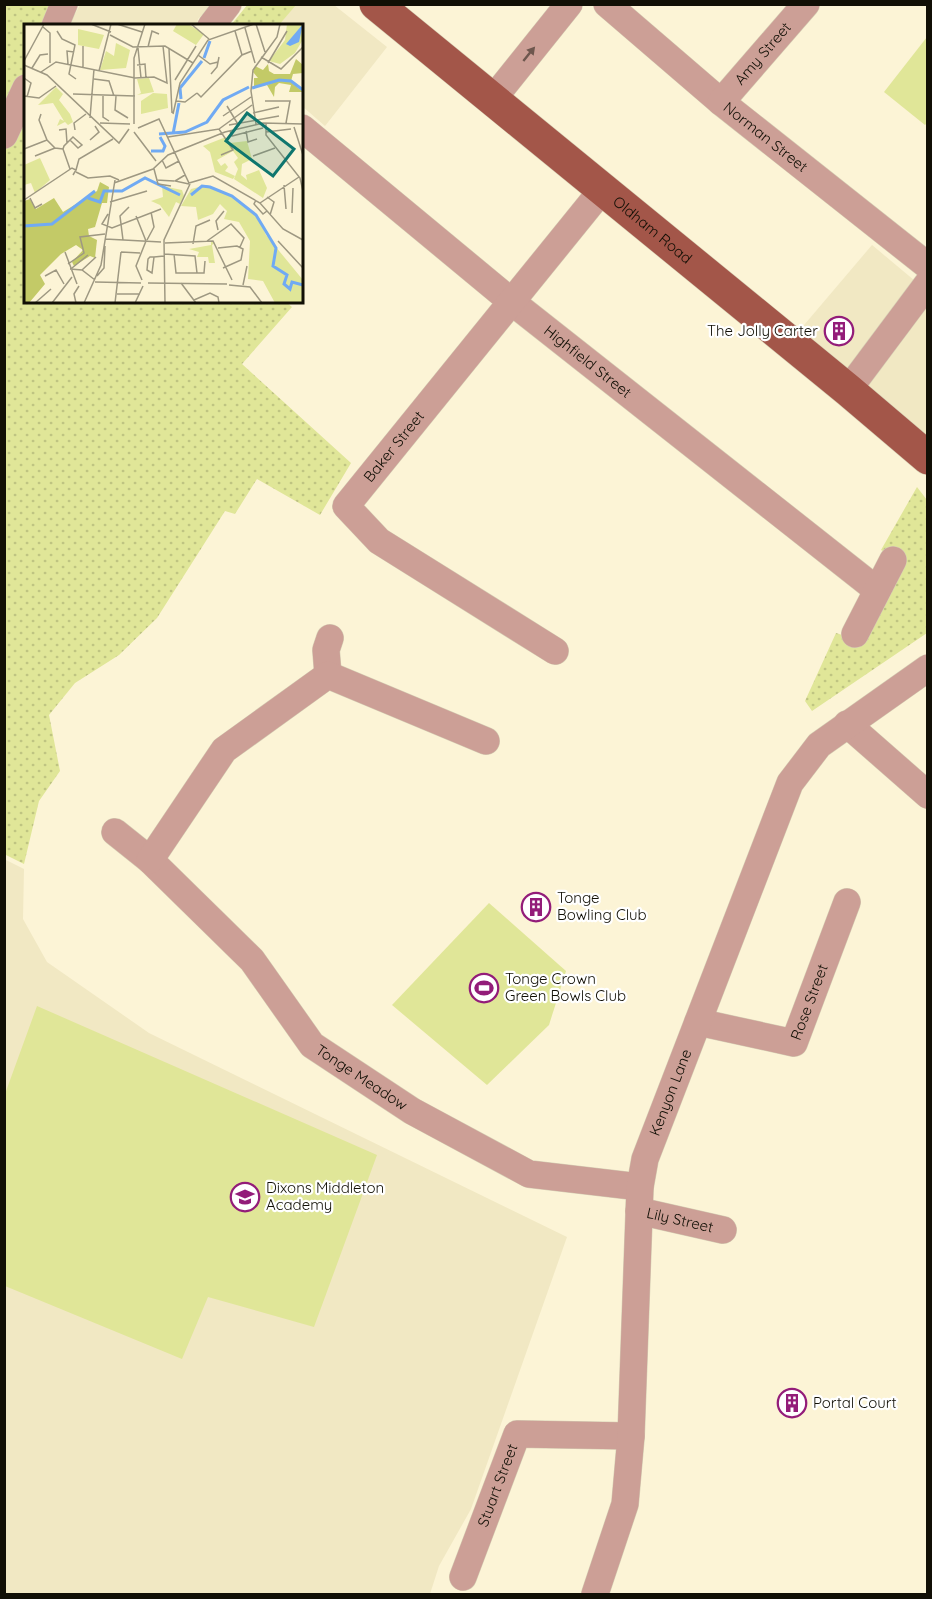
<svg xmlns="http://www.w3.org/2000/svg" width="932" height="1599" viewBox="0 0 932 1599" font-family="Quicksand,sans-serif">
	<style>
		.built { fill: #f1e8c3 }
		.green { fill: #e0e698 }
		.park { fill: url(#park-dots) }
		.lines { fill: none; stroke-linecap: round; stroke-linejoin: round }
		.minor-casing { stroke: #d6cfb5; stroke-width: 28 }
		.primary-casing { stroke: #d6cfb5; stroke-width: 34 }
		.minor { stroke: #cc9f96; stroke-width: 27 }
		.primary { stroke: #a35649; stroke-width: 33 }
		.oneway { fill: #6e574e }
		.labels { text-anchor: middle; stroke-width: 4.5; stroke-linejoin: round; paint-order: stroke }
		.street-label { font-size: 15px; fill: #110f05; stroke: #fff }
		.poi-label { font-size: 15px; fill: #110f05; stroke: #fff; text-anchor: start }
		.inset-river { fill: none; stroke: #70aaf3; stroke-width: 3 }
		.inset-road { fill: none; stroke: #9e9882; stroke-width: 1.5 }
		.view { fill: #0f766e; fill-opacity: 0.15; stroke: #0f766e; stroke-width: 3 }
		.inset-edge { fill: none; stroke: #110f05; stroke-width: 3 }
	</style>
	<defs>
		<pattern id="park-dots" width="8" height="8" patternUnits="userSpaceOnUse" patternTransform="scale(1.5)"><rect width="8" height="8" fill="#e0e698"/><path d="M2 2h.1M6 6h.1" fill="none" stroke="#bfc482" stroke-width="1.8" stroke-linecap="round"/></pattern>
	</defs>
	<rect width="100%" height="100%" fill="#fcf4d6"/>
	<g class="built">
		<path d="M296,4L334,5L387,47L325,126L302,106V26L279,25Z"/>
		<path d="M80,5H211L198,19L197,25L75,26L70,23Z"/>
		<path d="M872,245L927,291V439L799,331Z"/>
		<path d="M4,859L24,869L23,919L47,962L149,1033L567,1237L471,1509L439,1566L430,1594H5Z"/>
	</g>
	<g class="green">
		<path d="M927,37L928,122L925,125L884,92Z"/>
		<path d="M489,903L566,971L549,1025L487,1085L392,1005Z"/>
		<path d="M37,1006L377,1155L314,1327L208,1297L182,1359L5,1286V1094Z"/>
	</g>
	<g class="park">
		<path d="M248,4H296V5L279,25H231Z"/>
		<path d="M4,5H63L56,25L26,26V302H286L292,307L242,364L351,463L320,515L257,479L235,514L225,511L157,618L119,655L75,683L49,715L60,771L39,801L24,864L4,854Z"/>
		<path d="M917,487L927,500V633L812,711L805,701L836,633L864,642L905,563L881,550Z"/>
	</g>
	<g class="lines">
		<g class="minor-casing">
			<g id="minor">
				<path id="s1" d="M607,4L721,102L928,266"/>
				<path d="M55,26L64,4"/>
				<path d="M211,26L228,4"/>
				<path d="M492,100L569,4"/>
				<path id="s2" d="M721,102L806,4"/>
				<path id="s3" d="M302,128L512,302L877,590"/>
				<path d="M4,135L26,88"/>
				<path d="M848,390L928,283"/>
				<path d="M855,634L893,560"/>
				<path id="s4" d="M555,651L379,541L346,506L602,190"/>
				<path d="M328,675L326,650L330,638"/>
				<path d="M847,724L928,795"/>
				<path id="s5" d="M115,832L150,860L252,960L312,1045L412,1111L529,1174L640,1187"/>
				<path d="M150,860L224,750L328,675L486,741"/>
				<path id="s6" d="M698,1022L794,1043L847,902"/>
				<path id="s7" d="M639,1211L723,1230"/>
				<path id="s8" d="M463,1577L517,1434L631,1436"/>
				<path id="s9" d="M595,1594L625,1504L631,1436L640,1187L645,1159L790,783L819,745L928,668"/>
			</g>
		</g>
		<g class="primary-casing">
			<g id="primary">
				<path id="s10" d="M376,4L848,390L928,458"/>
			</g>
		</g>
		<use href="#minor" class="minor"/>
		<use href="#primary" class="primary"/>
	</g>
	<defs><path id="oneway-solid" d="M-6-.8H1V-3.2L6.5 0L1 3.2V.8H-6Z" transform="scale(1.5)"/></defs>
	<use class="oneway" href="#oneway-solid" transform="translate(529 54) rotate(-51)"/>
	<defs>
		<g id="building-ring" transform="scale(1.5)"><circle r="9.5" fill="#fff" stroke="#931c79" stroke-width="1.5"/><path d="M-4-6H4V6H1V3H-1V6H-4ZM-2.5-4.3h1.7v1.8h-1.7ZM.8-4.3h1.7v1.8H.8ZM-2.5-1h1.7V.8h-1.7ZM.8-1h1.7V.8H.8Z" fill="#931c79"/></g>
		<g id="stadium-ring" transform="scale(1.5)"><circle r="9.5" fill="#fff" stroke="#931c79" stroke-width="1.5"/><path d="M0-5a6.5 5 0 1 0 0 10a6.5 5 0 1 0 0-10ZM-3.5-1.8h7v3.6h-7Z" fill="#931c79"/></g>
		<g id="school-ring" transform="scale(1.5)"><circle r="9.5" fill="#fff" stroke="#931c79" stroke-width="1.5"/><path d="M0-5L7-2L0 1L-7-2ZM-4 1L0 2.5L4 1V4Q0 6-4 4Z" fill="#931c79"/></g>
	</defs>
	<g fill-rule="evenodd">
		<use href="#building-ring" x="839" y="331"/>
		<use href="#building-ring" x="536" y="907"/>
		<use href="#stadium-ring" x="484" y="988"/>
		<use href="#school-ring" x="245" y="1197"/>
		<use href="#building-ring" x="792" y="1403"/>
	</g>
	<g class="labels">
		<g class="street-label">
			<text dy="5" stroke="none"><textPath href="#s2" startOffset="64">Amy Street</textPath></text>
			<text dy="5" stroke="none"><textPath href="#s1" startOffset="207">Norman Street</textPath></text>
			<text dy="5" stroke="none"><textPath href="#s10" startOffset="357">Oldham Road</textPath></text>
			<text dy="5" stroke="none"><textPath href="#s3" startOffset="369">Highfield Street</textPath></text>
			<text dy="5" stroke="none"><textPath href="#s4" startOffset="332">Baker Street</textPath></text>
			<text dy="5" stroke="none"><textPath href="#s6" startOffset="142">Rose Street</textPath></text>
			<text dy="5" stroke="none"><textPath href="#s5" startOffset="351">Tonge Meadow</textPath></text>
			<text dy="5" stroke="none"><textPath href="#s9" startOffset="512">Kenyon Lane</textPath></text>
			<text dy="5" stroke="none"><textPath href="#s7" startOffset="42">Lily Street</textPath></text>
			<text dy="5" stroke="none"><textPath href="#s8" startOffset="98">Stuart Street</textPath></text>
		</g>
		<g class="poi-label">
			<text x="818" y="336" text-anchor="end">The Jolly Carter</text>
			<text x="557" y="903">Tonge<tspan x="557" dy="17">Bowling Club</tspan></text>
			<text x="505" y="984">Tonge Crown<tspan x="505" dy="17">Green Bowls Club</tspan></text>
			<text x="266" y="1193">Dixons Middleton<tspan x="266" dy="17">Academy</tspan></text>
			<text x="813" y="1408">Portal Court</text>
		</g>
	</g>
	<g transform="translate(24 24)">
		<rect width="279" height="279" fill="#fcf4d6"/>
		<path d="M272,35L279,41V49L269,50L267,57L255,55L230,63V54H234L229,48L231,42L239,46L244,40L245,47L250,50H266ZM255,56L267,58L279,68H265L267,61L255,59L251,63L250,73L243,61ZM76,158L85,163L83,179H78L71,203L64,205L65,212L73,216L71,234L66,232L50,242L48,238L59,226L52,221L37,230L16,251L21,260L5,279H0V177L6,175L12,185L30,174L39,188L73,167Z" fill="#c3ca67"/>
		<path d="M129,69L143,70L144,84L117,90V77Z" fill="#e0e698"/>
		<path d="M153,0H164L180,10L172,21L149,7ZM263,0H279L278,17L271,29L256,40L245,37L261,16ZM54,5L80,11L75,25L54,21ZM92,19L106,26L102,44L76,46L82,27L90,32ZM125,54L130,68L113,71L117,69L113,55ZM32,63L39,70L35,76L46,90L49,98L44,101L41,98L33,102L36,95L40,97L29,79L14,81ZM202,113L206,119L223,117L228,135L218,140L217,151L223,156L222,151L235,146L243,164L239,174L210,155L214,145L210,138L214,134L209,127L193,136L197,142L201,139L204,143L201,147L211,152L209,155L191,148L186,128L179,122ZM16,134L26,156L11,169L7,159L0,161V141ZM183,161L207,171L233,191L242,211L279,256V279H251L239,257L224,255L226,217L215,198L200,195L203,187L196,180L189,190L174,196L172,183L157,182L167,165ZM138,162L158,166L160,172L156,180L152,178L145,193L136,181L127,177L139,173ZM187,217L191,219L188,221L191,239H185L184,233H173L175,228L165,225L187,221Z" fill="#e0e698"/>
		<path d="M279,0L275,18L266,22L262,20Z" fill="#70aaf3"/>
		<path class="inset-river" d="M180,34L186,17M228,64L255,56L267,57L279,66M157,75L156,64L178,37M135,110L161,108L183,98L199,76L225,63M149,110L155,79M127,127H139L141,122L136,113M167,171L178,162L186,163L208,172L232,191L252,224L249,242L263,251L260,260L266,265L268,258L279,261M64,174L76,178L80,167H98L121,154L156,171M0,202L28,200L71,167"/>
		<path class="inset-road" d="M67,0L87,8M93,0L118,8M167,0L185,15M232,0L241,28M19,3L26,9V39M221,4L231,39M33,7L38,15L51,21L45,50L52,55M211,7L218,31M86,11L109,23L141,22L169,39M124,23L128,7L135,10M114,24L117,54M145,25L148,89M174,31L186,40L194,38M237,33L257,45L279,23M0,37L20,0M244,39L263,7M44,40L43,27L50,28M0,41L23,51L95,119L105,105M113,41L121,40L122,54M59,43V22M8,44L16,31L24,30M75,47L87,0M17,48L32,38L111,54L130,53L143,59L139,22M187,50L193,43L195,33M0,54L7,59L3,73M70,55L85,57L90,72M151,56L172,22M173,69L177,73L218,31L228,27M49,70L111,72M0,72L15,74L32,62M79,72V93L85,97M92,72L91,86L104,94M152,77L161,78L173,69M241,77H266L262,99M203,82L215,102M229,89L255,83M17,90L15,96L23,116L31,124L39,125M149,90L156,59L184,16L230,0M199,92L227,73M66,94L70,45M76,99L106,100M110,100V34L121,0M232,100L227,67L229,46L253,13L256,0M242,100V111L276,154L279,167M205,101L255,92M270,103L279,131M114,104L135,95L165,159L189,152L236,179L259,205L279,216M195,105L228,81M35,106L42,105L43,119M51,106L50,99L62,90M206,107L208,112L239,104M222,107L224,118L233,115M110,108L132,137M242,108L267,105M144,113L195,105L209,126L197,131M66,116L75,108L71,102M0,125L23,116M39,125L40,122L49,113L58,121L54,124L46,116M39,125L46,145M11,132L31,124M229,132L251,124M138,136L142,144L155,137M130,145L134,160L147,162M52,146L55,135L89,115M52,148L64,154L86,152L95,156M161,151L151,157L165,160M132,156L150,157M90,159L129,145L144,131L201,108L239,99L279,100M260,161L262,185M243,173L250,178L246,191M6,174L11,184L18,180M0,176L48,144L52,146L49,151M232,176L230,180L239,190L243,187M86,178L123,167M236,179L275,153M268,189L269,164M84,190L78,200L88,204L137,185M112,192L122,217L112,242L118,256M194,206L192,197L200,187M81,215L137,218M99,216L96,192L105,183M123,216L130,203L127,188M183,217L207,200L220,214L216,223M254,217L279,244M141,219L189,217L208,256M169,220L172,202L186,196M194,224L213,222L219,225L217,236L199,244M41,228L53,260M97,228L116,229M140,230L171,232L173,249M150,230L152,249H180L181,237M130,233L128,249L123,246L124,235L126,233H130L140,232M44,240L60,229L56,213L81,210M48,244L64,231M46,245L58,246L71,256M58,246L72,233M21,252L32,246L40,260M73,252L80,244L81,222M71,258L117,259M124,259L203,260M157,259L172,279M205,261L226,263L238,279M219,261L223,242M93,270H116M170,276L186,269L194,273L195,279M11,279L27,265M28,279L48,253M52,279L50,270L55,262M60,279L77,241L91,156M91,279L97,228M91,279H111L119,262M141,279L140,216L166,160"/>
		<path class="view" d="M223,89L270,125L249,152L202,117Z"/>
		<rect width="279" height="279" class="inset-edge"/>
	</g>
	<rect width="932" height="1599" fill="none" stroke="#110f05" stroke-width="12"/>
</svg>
